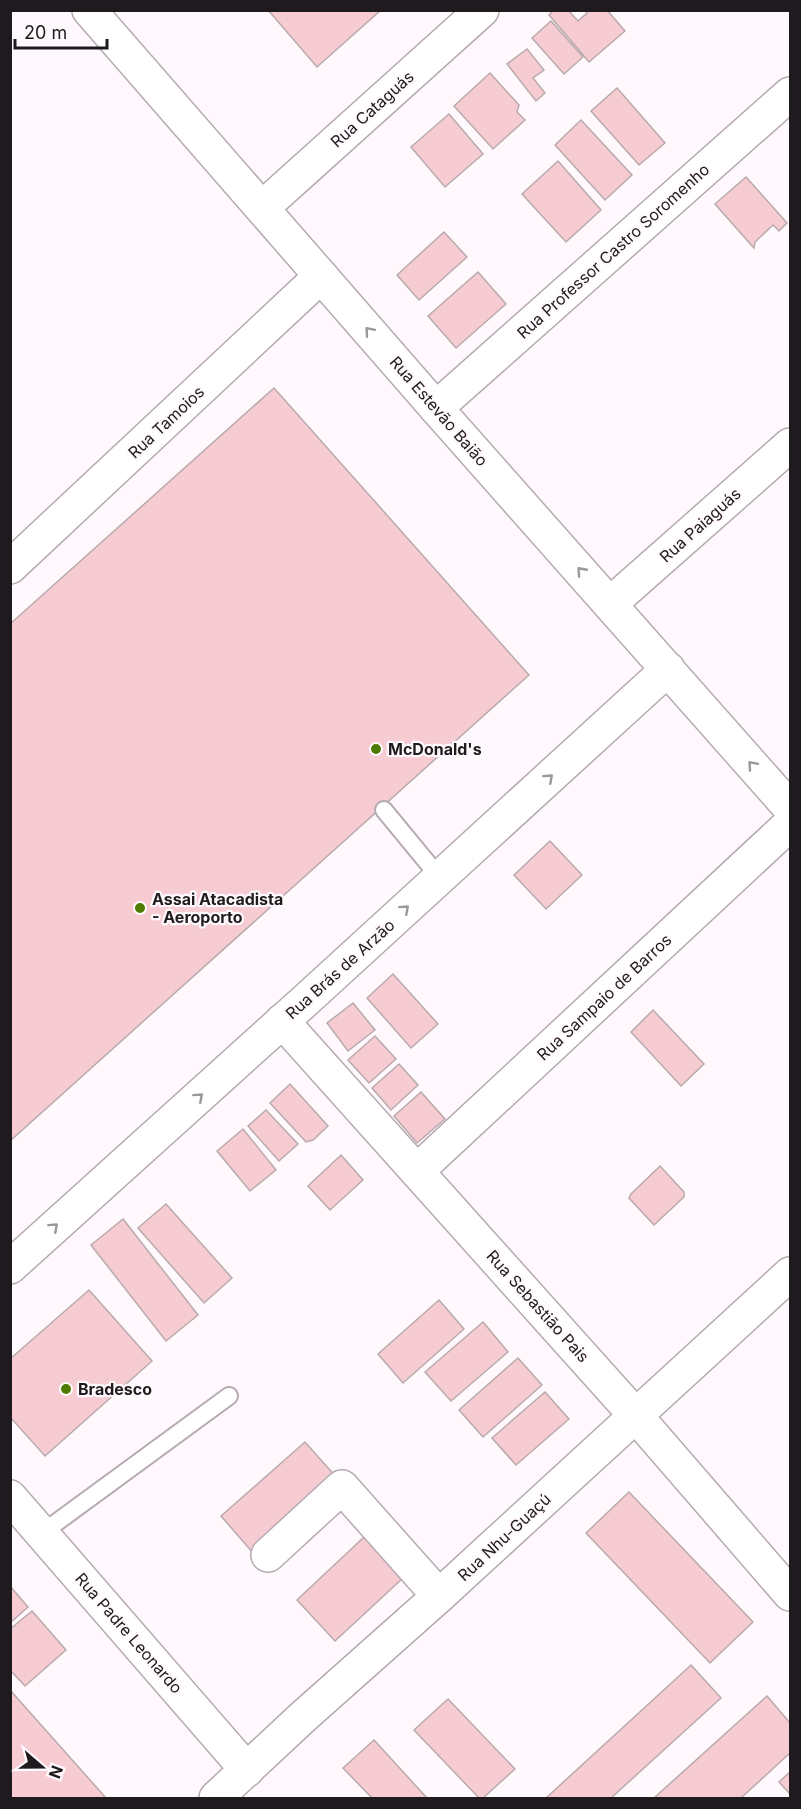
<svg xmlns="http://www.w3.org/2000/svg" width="801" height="1809" viewBox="0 0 801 1809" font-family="Inter,sans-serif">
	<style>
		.building { fill: #f6ccd2; stroke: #b9aaac; stroke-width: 1.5 }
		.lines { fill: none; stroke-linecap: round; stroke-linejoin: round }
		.service-casing { stroke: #b6aab2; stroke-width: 20 }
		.minor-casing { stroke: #b6aab2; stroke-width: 36 }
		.service { stroke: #fff; stroke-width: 16 }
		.minor { stroke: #fff; stroke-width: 33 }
		.oneway { stroke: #9a9899 }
		.poi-dot { fill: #4f7c00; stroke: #fff9fd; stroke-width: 2 }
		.labels { text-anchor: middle; stroke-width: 4.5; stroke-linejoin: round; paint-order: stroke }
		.street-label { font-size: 16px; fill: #1e1a1d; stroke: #fff9fd }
		.poi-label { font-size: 16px; font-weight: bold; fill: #1e1a1d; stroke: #fff9fd; text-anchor: start }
	</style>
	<rect width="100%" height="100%" fill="#fff9fd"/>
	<g class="building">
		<path d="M268,10H381L317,67Z"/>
		<path d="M554,10H568L578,21L587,13L585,10H607L625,31L589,62L549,15Z"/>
		<path d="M551,21L583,57L564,74L532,38Z"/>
		<path d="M527,49L544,70L533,78L545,93L536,101L507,64Z"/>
		<path d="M490,73L519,105L517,112L525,120L493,149L454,106Z"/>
		<path d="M617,88L665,143L639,165L591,111Z"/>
		<path d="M449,114L483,154L445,187L411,147Z"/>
		<path d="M581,120L632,175L605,200L555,145Z"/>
		<path d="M558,161L601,210L566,242L522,194Z"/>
		<path d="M746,177L787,223L779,231L773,225L755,242L754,248L715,204Z"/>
		<path d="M444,232L467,257L419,300L397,275Z"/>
		<path d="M478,272L506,304L456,348L428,316Z"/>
		<path d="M274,388L529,675L10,1141V624Z"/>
		<path d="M550,841L582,875L546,909L514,875Z"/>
		<path d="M393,974L438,1024L411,1048L367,998Z"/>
		<path d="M353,1003L375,1030L348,1051L327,1023Z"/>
		<path d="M653,1010L704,1064L681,1086L631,1032Z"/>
		<path d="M375,1036L396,1059L369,1083L348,1060Z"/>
		<path d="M399,1064L418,1085L391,1110L372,1088Z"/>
		<path d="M290,1084L328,1126L313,1140L306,1142L270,1103Z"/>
		<path d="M421,1092L445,1119L417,1143L394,1116Z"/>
		<path d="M266,1110L298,1144L279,1161L248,1126Z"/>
		<path d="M243,1129L276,1170L250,1191L217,1151Z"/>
		<path d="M341,1155L363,1180L330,1210L308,1186Z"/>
		<path d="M660,1166L684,1192V1197L654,1225L629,1198L631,1194Z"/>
		<path d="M166,1204L232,1278L204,1303L138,1228Z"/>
		<path d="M123,1219L198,1315L166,1341L91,1245Z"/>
		<path d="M89,1290L152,1361L45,1456L10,1417V1359Z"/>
		<path d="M439,1300L464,1329L403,1383L378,1354Z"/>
		<path d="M483,1322L508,1352L451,1401L425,1372Z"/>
		<path d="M518,1358L542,1385L483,1437L459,1410Z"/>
		<path d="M545,1392L569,1419L516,1465L492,1438Z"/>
		<path d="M305,1442L337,1478L253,1553L221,1516Z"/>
		<path d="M629,1492L753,1622L710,1663L586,1533Z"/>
		<path d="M364,1537L403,1578L335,1641L297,1600Z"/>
		<path d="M10,1586L28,1607L10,1623Z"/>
		<path d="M32,1611L66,1650L25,1686L10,1670V1629Z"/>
		<path d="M691,1665L721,1698L611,1798H546Z"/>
		<path d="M10,1690L106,1798H10Z"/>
		<path d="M767,1696L790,1723V1753L741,1798H654Z"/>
		<path d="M448,1699L515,1769L483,1798H479L414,1730Z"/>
		<path d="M374,1740L427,1798H372L343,1768Z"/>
		<path d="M790,1772V1794L779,1782Z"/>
	</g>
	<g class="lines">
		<g class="service-casing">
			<g id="service">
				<path d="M384,810L440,878"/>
				<path d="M42,1533L229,1396"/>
			</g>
		</g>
		<g class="minor-casing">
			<g id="minor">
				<path d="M89,10L436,408L790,808"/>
				<path d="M262,208L482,10"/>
				<path d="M436,408L790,94"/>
				<path d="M10,567L321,276"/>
				<path d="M610,604L790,445"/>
				<path d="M282,1021L636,1416L790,1594"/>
				<path d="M417,1171L790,824"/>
				<path d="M10,1267L307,999L668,669"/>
				<path d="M10,1497L247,1770"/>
				<path d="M268,1555L342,1487L439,1596"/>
				<path d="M216,1798L304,1716L439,1596L790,1274"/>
			</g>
		</g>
		<use href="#service" class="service"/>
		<use href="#minor" class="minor"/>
	</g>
	<defs><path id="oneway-chevron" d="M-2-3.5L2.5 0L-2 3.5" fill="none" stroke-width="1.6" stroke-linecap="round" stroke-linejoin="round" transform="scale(1.5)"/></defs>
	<g class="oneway">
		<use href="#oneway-chevron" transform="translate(369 331) rotate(-131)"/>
		<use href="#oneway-chevron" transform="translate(581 571) rotate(-132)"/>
		<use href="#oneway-chevron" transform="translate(752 765) rotate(-131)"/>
		<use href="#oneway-chevron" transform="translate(549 778) rotate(-42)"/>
		<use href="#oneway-chevron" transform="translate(405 909) rotate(-42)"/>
		<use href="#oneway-chevron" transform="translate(199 1097) rotate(-42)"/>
		<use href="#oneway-chevron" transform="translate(54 1227) rotate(-42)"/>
	</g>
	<g class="poi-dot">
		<circle cx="376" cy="749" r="6"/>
		<circle cx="140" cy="908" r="6"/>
		<circle cx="66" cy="1389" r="6"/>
	</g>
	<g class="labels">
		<g class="street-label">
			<text transform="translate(372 109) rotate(-42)" y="6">Rua Cataguás</text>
			<text transform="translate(613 251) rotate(-42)" y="6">Rua Professor Castro Soromenho</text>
			<text transform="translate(439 411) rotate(49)" y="6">Rua Estevão Baião</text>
			<text transform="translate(166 422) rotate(-43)" y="6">Rua Tamoios</text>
			<text transform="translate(700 525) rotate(-42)" y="6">Rua Paiaguás</text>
			<text transform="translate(340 969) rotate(-42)" y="6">Rua Brás de Arzão</text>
			<text transform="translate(604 997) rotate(-43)" y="6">Rua Sampaio de Barros</text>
			<text transform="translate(538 1306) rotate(48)" y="6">Rua Sebastião Pais</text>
			<text transform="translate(504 1537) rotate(-43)" y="6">Rua Nhu-Guaçú</text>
			<text transform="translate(129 1633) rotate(49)" y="6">Rua Padre Leonardo</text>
		</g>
		<g class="poi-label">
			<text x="388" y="755">McDonald's</text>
			<text x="152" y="905">Assai Atacadista<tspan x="152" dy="18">- Aeroporto</tspan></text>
			<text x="78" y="1395">Bradesco</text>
		</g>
	</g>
	<rect width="801" height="1809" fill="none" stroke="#1e1a1d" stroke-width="24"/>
	<g transform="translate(42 1767) rotate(110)" stroke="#fff9fd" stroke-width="4.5" paint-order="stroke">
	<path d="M0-4.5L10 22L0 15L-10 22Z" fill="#1e1a1d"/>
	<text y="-9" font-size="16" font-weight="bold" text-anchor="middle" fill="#1e1a1d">N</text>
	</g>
	<path d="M15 39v9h92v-9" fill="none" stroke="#1e1a1d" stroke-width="3"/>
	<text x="24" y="39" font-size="18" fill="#1e1a1d" stroke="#fff9fd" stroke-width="4.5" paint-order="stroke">20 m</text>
</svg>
